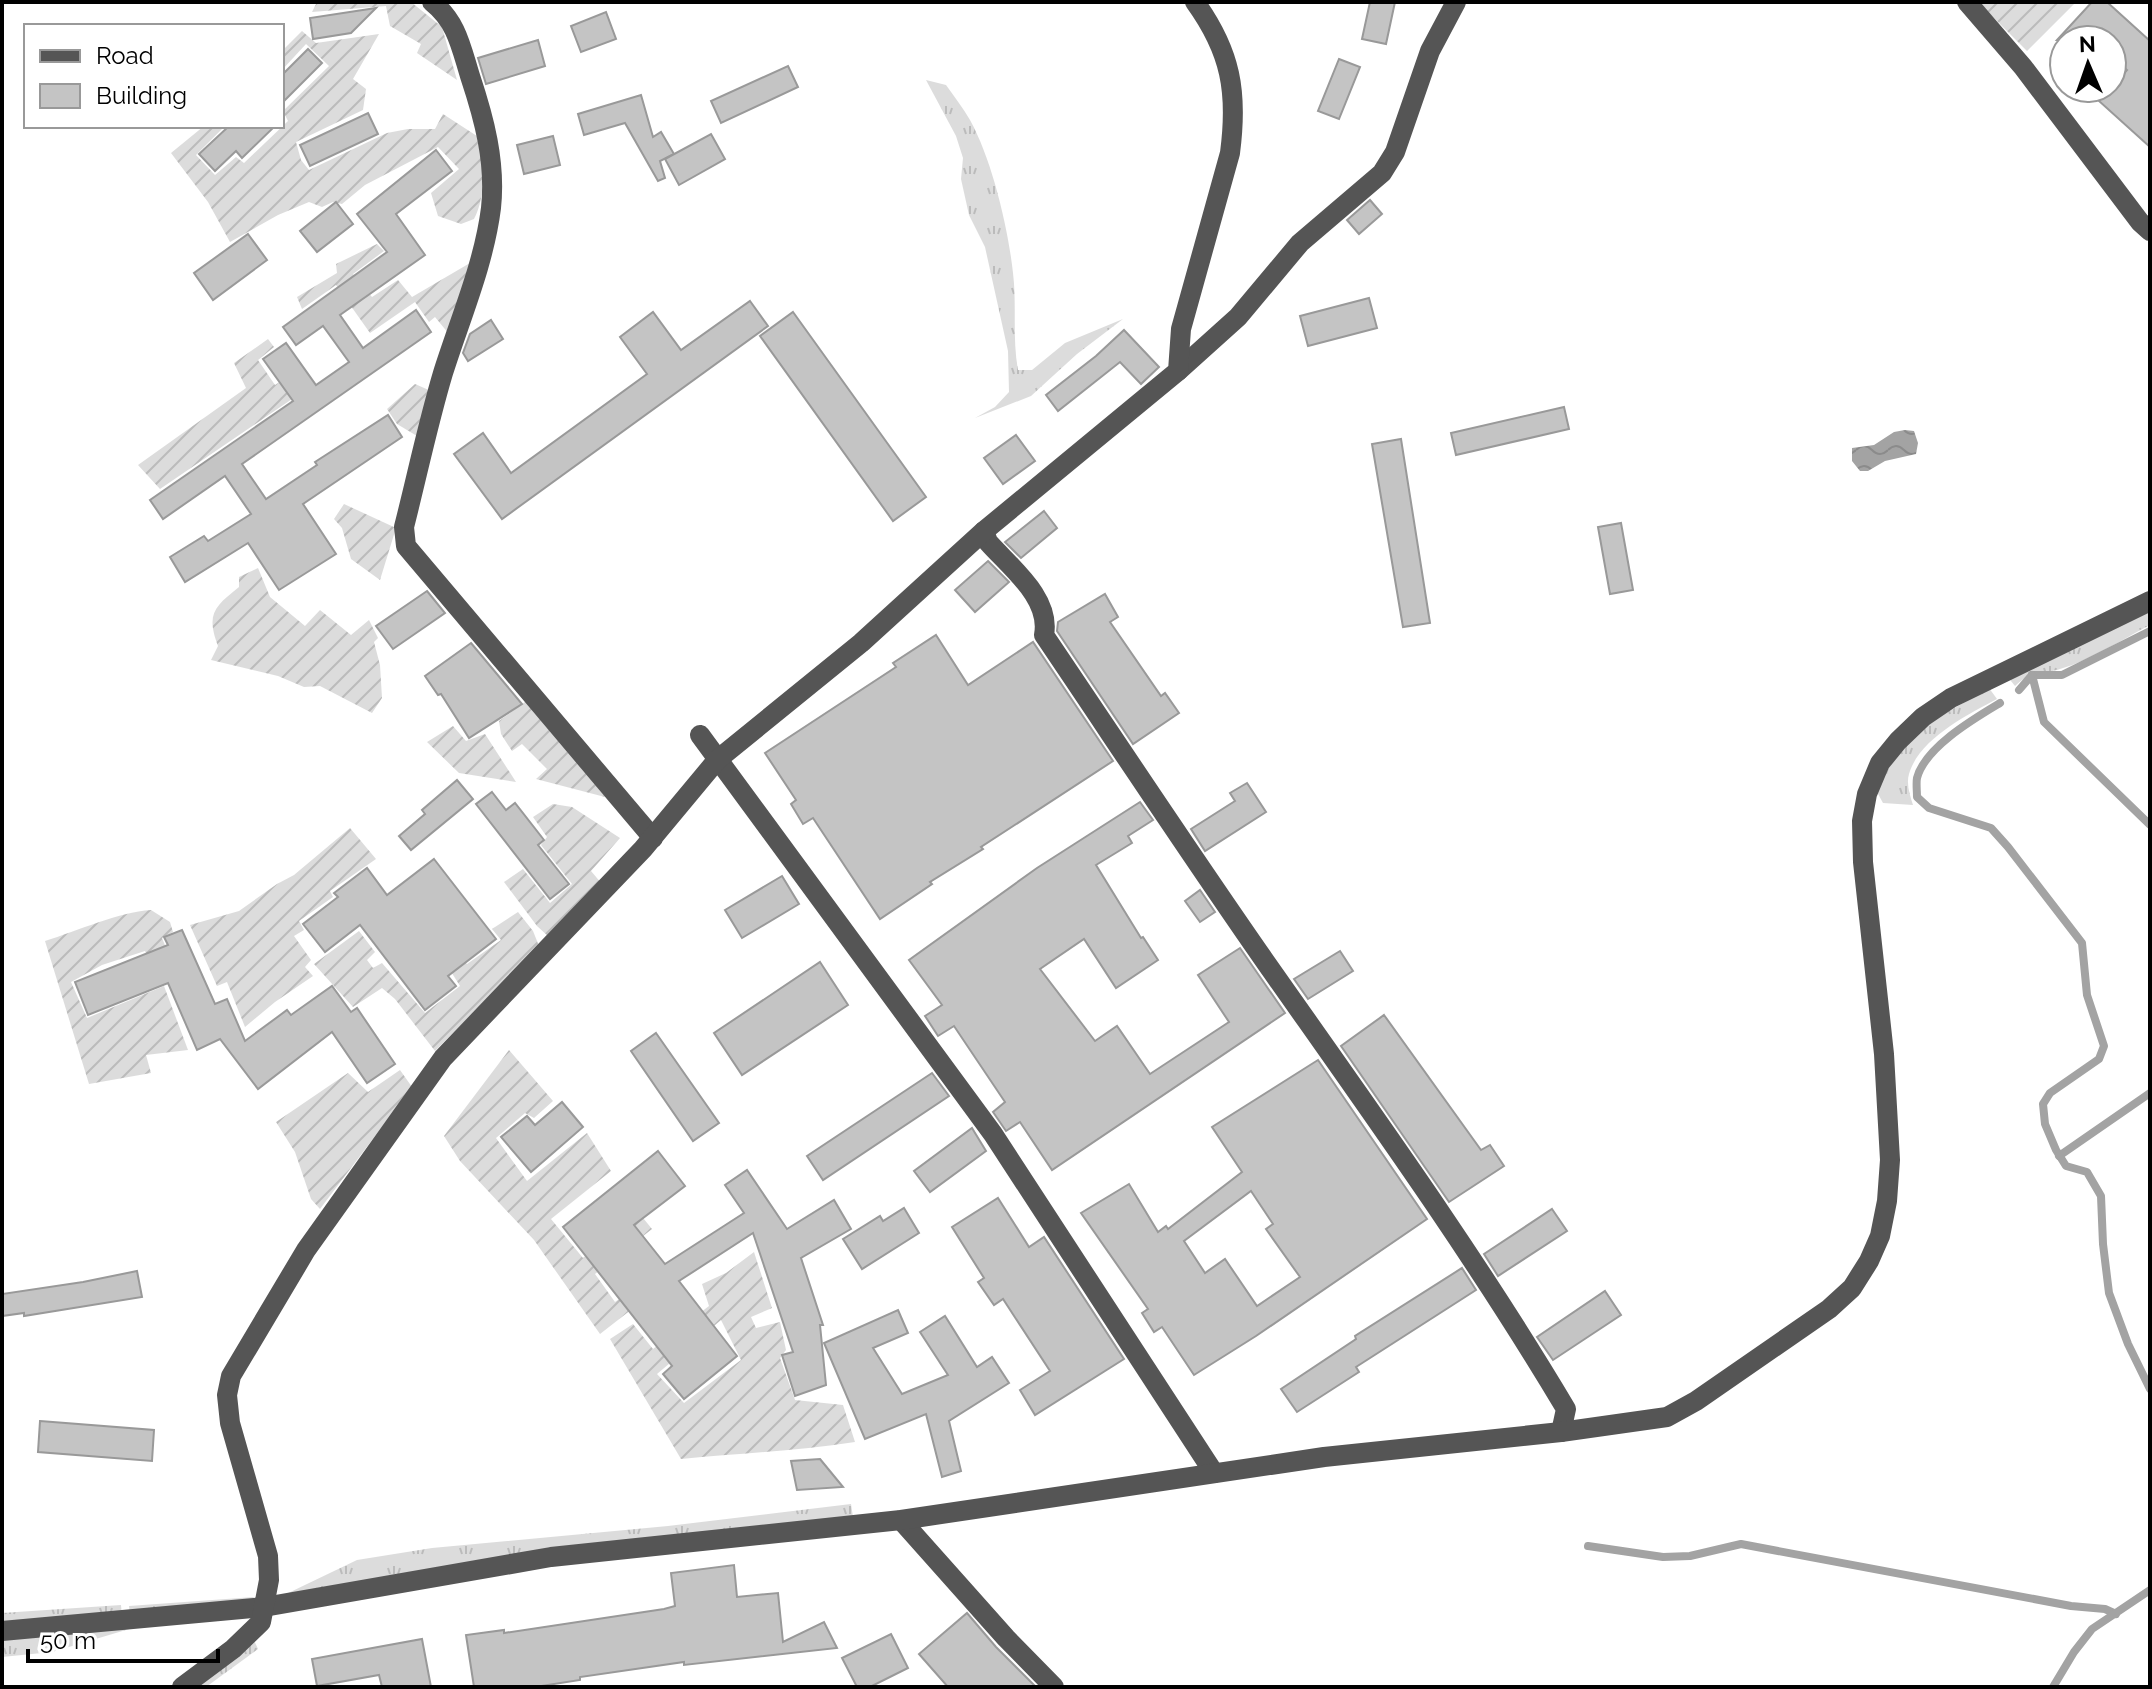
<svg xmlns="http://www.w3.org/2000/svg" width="2152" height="1689" viewBox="0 0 2152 1689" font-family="Raleway,sans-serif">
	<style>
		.grass { fill: url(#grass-tufts) }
		.garden { fill: url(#garden-furrows); fill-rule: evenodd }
		.water { fill: url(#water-waves) }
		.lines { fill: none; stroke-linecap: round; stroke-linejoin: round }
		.stream { stroke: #a3a3a3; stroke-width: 8 }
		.building { fill: #c4c4c4; stroke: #999; stroke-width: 2; fill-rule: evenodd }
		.minor { stroke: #555; stroke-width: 20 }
	</style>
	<defs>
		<pattern id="grass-tufts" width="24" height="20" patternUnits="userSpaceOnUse" patternTransform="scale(2)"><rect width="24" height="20" fill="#dcdcdc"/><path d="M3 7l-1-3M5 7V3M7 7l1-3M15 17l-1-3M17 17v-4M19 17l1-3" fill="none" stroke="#bbb"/></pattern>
		<pattern id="garden-furrows" width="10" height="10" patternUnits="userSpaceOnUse" patternTransform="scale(2)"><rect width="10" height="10" fill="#dcdcdc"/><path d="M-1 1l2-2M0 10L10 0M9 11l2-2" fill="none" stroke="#bbb"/></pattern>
		<pattern id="water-waves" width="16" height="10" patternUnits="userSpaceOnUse" patternTransform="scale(2)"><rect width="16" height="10" fill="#a3a3a3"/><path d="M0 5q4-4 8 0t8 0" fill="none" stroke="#8b8b8b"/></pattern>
	</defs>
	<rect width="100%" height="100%" fill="#fff"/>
	<g class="grass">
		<path d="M926,80L946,85C954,96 963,108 970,120C992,160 1008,227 1013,273C1017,306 1012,337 1018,370H1032L1065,343L1123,319L1077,354L1031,396L975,418L995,407L1009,392L1008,351L985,247L969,215L961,179L963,158L956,136Z"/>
		<path d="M2150,609V625C2121,640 2091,660 2060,669C2035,677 2040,664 2015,686L2007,676Z"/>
		<path d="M1989,688L1997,699C1967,715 1919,739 1909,774C1906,784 1910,795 1913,805L1883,803L1877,792C1881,782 1884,771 1890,763C1912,729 1955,708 1989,688Z"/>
		<path d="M851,1504L853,1517L282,1596L357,1560L432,1548L668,1526Z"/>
		<path d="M254,1597L250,1604L130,1615L129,1606Z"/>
		<path d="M121,1605L122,1616L2,1627V1613Z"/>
		<path d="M146,1624L52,1652L2,1657V1640Z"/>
		<path d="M253,1638L258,1649L206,1687H191Z"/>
	</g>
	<g class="garden">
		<path d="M317,2H411L442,27L457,80L417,53L421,44L390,26L386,6L312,12Z"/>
		<path d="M1978,2H2076L2027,51Z"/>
		<path d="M302,31L316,43L379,34L353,79L366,89L363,110L296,142L301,160L309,170L387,133L408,129H435L443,114L480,138C482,166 487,194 474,219L461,224L438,216L431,193L459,169L438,147L365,185L342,204L333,202L322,207L309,202L278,215L230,242L208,202L171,153L204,126H225L196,155L215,175L236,157L244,163L288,121L283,111L329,66L306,44L282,70V51Z"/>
		<path d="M377,244L384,251L353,274L372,297L398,280L412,297L470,263L449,334L435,317L429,322L415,302L370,333L336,285L302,309L297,297L337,273L336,264Z"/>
		<path d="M268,339L274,347L258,360L275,385L301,368L314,384L160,489L138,465L246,388L234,363Z"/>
		<path d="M415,384L431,391L417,436L397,424L387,409Z"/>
		<path d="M344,504L396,528L380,580L351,559L342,528L334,519Z"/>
		<path d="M258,568L270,597L305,626L320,610L351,635L369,620L378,638L374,642L380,665L382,698L372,713L320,686L304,687L278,676L211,660L218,646C206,614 214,607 239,587V577Z"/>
		<path d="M529,699L605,797L536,779L547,769L522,744L512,751L501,734L499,721Z"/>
		<path d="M453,726L466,741L485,734L516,782L459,773L427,742Z"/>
		<path d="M553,804L572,807L620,838L591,871L602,884L549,937L537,926L504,882L523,869L550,903L572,884L541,845L547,837L533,817Z"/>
		<path d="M350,828L376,859L330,891L333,897L299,921L304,930L294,936L311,960L305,967L313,976L275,1002L245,1027L227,982L217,986L190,925L239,911L277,884L294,875Z"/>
		<path d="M151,910L170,922L173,932L162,938L171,960L154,968L145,951L102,965L71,982L87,1018L164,986L188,1050L146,1055L151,1073L89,1084L45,941C77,931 119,912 151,910Z"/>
		<path d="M518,912L533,931L539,946L435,1051L395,999L382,988L353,1007L314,964L359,931L375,952L367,960L373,968L382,963L425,1013L460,986L450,970L464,961L467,964L501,940L492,929Z"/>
		<path d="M509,1050L553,1101L534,1118L525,1113L496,1138L527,1181L587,1133L611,1171L551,1219L583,1258L639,1213L652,1229L595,1274L615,1302L672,1261L677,1274L600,1334L534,1240L460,1161L444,1136Z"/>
		<path d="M400,1070L412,1087L320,1209L311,1199L295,1152L276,1122L348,1073L368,1092Z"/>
		<path d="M754,1252L772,1308L751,1317L756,1328L780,1322L786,1350L780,1358L795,1400L843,1405L855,1442C798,1451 739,1453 681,1459L610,1339L633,1324L653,1349L709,1306L702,1284L726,1273ZM721,1320L741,1360L684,1403L657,1374Z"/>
	</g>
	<path class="water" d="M1905,430L1914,431L1918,443L1916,454L1885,461L1868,471H1860L1852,461V448L1874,445L1894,432Z"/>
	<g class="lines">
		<g class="stream">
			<path d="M2032,675L2044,722L2150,825"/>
			<path d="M2032,675H2062L2150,631"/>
			<path d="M2019,690L2032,675"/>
			<path d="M2000,703C1975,718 1925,747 1917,778C1916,783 1917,791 1917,797L1929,808L1991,828L2008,847L2082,943L2087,995L2104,1046L2099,1059L2050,1093L2043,1104L2045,1124L2056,1150L2066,1166L2087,1172L2101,1196L2103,1244L2109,1293L2128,1344L2150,1389"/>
			<path d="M2059,1156L2150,1093"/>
			<path d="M1588,1546L1663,1557L1690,1556L1741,1544L2071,1606L2105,1609L2116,1614"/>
			<path d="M2053,1687L2074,1652L2092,1629L2150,1590"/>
		</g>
	</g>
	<g class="building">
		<path d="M1370,2H1395L1386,44L1362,39Z"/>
		<path d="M2092,2H2107L2150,41V147L2099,101L2127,70L2112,56V40H2057Z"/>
		<path d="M376,8L351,33L313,39L310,18Z"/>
		<path d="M606,12L616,39L581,52L571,26Z"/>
		<path d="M538,40L545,66L486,84L478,58Z"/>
		<path d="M308,49L322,63L282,103V75Z"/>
		<path d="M1339,59L1360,67L1339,119L1318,111Z"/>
		<path d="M788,66L798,87L721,123L711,101Z"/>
		<path d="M641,95L653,137L661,132L674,154L660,161L665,178L658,181L625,123L584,135L578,114Z"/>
		<path d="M368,113L378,134L310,166L300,145Z"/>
		<path d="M229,126H275L242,158L236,151L215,171L199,154Z"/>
		<path d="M711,134L725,159L679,185L665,159Z"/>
		<path d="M553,136L560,165L524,174L517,145Z"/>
		<path d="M436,150L452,171L396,214L425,255L340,315L363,348L416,310L431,332L242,464L266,499L317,465L315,462L388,415L402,437L303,504L336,554L279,590L248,543L185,582L170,557L204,536L208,541L251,514L225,476L163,519L150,500L293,401L263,359L286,343L316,385L349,362L323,326L296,345L283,327L387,252L357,214Z"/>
		<path d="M1370,200L1382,214L1359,234L1347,220Z"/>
		<path d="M336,202L353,224L317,252L300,231Z"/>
		<path d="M248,234L267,260L213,300L194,273Z"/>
		<path d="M1369,298L1377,328L1308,346L1300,316Z"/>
		<path d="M750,301L768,326L502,519L454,454L483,433L511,473L647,374L620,337L653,312L681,350Z"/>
		<path d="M793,312L926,497L893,521L760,336Z"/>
		<path d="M491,320L503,339L468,361L463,353L470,334Z"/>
		<path d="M1124,330L1159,367L1141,384L1120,362L1058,411L1046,395L1096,356Z"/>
		<path d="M1564,407L1569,429L1456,455L1451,433Z"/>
		<path d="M1016,435L1035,461L1003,484L984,458Z"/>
		<path d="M1401,439L1430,623L1403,627L1372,444Z"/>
		<path d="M1044,511L1057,528L1021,558L1005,542Z"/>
		<path d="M1621,523L1633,590L1610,594L1598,527Z"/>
		<path d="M988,561L1009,582L975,612L955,590Z"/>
		<path d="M427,591L445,613L393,649L376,626Z"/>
		<path d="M1105,594L1118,617L1110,622L1161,696L1165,693L1179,713L1133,744L1057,631L1058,622Z"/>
		<path d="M936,635L968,685L1033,642L1113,761L981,847L983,849L930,882L932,884L880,919L813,818L803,824L791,804L796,800L765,753L896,667L893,663Z"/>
		<path d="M471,643L522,704L469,738L441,694L438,695L425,676Z"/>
		<path d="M457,780L473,799L411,850L399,836L425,814L422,810Z"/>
		<path d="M1247,783L1266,812L1205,851L1191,829L1235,801L1230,793Z"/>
		<path d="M492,792L506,810L515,803L544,840L538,845L569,884L550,899L476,804Z"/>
		<path d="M1140,802L1153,820L1128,836L1132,843L1096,865L1141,938L1143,937L1158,960L1116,988L1084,939L1040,969L1095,1041L1117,1026L1150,1074L1229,1022L1198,975L1240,948L1285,1013L1052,1170L1020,1122L1006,1131L993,1112L1005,1102L954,1026L938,1036L925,1016L942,1005L909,960L1037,868Z"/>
		<path d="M434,859L496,939L448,976L456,986L425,1010L360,925L325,952L303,924L338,897L334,893L367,868L387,895Z"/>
		<path d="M782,876L799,904L742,938L725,910Z"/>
		<path d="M1200,890L1215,912L1200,922L1185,901Z"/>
		<path d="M182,930L215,1004L227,999L245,1041L287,1010L291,1015L332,986L351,1012L357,1008L395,1064L367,1083L332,1032L258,1089L220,1039L197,1050L168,983L88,1015L75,982L168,945L164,937Z"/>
		<path d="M1340,951L1353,971L1308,999L1294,979Z"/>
		<path d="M820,962L848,1005L742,1075L714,1033Z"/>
		<path d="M1384,1015L1481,1150L1490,1145L1504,1166L1449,1202L1341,1046Z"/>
		<path d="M656,1033L719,1123L693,1141L631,1051Z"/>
		<path d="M1318,1060L1427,1219L1256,1336L1194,1375L1162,1327L1154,1332L1142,1313L1148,1309L1081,1213L1129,1184L1158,1232L1166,1226L1168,1229L1242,1172L1212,1127ZM1251,1191L1273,1224L1266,1229L1300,1277L1257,1306L1225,1259L1205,1273L1184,1241Z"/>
		<path d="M932,1073L949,1096L823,1180L807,1156Z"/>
		<path d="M562,1102L583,1127L531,1172L501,1137L527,1116L535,1125Z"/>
		<path d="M972,1128L986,1151L930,1192L914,1171Z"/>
		<path d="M658,1151L685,1186L634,1225L665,1264L744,1213L725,1185L747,1170L787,1229L834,1200L851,1229L801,1258L823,1325H820L826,1385L795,1396L782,1355L793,1352L753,1233L679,1281L737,1356L684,1399L663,1374L672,1366L563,1227Z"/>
		<path d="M998,1198L1029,1247L1044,1237L1124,1359L1035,1415L1020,1390L1050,1371L1003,1299L994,1305L978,1282L984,1278L952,1227Z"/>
		<path d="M904,1208L919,1233L862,1269L843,1239L880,1216L883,1221Z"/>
		<path d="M1552,1209L1567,1231L1498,1276L1484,1254Z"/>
		<path d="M1462,1268L1476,1290L1356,1367L1359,1372L1297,1412L1281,1389L1356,1339L1355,1336Z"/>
		<path d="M137,1271L142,1297L24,1316V1313L2,1316V1294L83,1282Z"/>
		<path d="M1605,1291L1621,1315L1553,1360L1537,1337Z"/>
		<path d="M898,1310L908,1333L873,1348L902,1394L948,1375L920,1332L945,1316L977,1367L992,1357L1009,1383L949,1421L961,1471L942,1477L926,1414L865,1439L824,1343Z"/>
		<path d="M40,1421L154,1430L152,1461L38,1452Z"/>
		<path d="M820,1459L843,1487L797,1490L791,1461Z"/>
		<path d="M734,1565L737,1597L778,1593L783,1642L824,1622L837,1648L684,1665V1662L580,1677V1680L535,1687H474L466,1635L504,1630V1633L664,1609L675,1606L671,1573Z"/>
		<path d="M967,1613L996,1647L1036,1687H948L919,1654Z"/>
		<path d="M891,1634L908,1668L870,1687H857L842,1658Z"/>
		<path d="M422,1639L431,1687H382L379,1675L317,1686L312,1659Z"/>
	</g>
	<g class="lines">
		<g class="minor">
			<path d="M432,2C457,22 461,47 470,76C484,118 496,162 491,208C484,264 460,319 443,373C428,423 417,476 404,527L406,546L653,838"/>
			<path d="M1967,2L2023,67L2140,222L2150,231"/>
			<path d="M1178,371L1238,317L1300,243L1382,173L1395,152L1430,51L1456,2"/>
			<path d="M984,531L988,542C1011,568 1051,598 1044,635C1119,746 1192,857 1269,967C1371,1112 1475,1256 1566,1409L1561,1432"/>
			<path d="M700,735L993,1134L1214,1473"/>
			<path d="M901,1520L1006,1638L1054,1687"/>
			<path d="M2,1631L264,1607L551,1557L901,1520L1324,1457L1561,1432L1667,1417L1696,1401L1829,1309L1852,1288L1869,1261L1880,1236L1887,1201L1890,1160L1884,1054L1863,862L1862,821L1867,794L1880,763L1898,741L1923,717L1951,698L2150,601"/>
			<path d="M182,1687L233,1649L261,1622L269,1580L268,1556L230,1423L227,1395L231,1376L306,1250L443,1058L643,849L717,760L861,643L984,531L1178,371L1181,329L1230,153C1238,92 1231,52 1195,2"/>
		</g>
	</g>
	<rect width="2152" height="1689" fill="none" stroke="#000000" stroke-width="8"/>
	<rect x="24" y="24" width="260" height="104" fill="#ffffff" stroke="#999999" stroke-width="2"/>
	<rect x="40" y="50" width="40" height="12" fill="#555555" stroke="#999999" stroke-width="2"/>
	<text x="96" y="64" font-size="24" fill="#000000">Road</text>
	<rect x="40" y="84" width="40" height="24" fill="#c4c4c4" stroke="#999999" stroke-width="2"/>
	<text x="96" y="104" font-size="24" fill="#000000">Building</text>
	<g transform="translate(2088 64) rotate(358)"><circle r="38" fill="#ffffff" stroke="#999999" stroke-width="2"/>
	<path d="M0-6L14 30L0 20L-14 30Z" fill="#000000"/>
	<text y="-12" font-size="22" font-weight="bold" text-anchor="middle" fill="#000000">N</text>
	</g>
	<path d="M28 1649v12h190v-12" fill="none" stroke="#000000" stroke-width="4"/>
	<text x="40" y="1649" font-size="24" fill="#000000" stroke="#ffffff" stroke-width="6" paint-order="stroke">50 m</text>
</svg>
